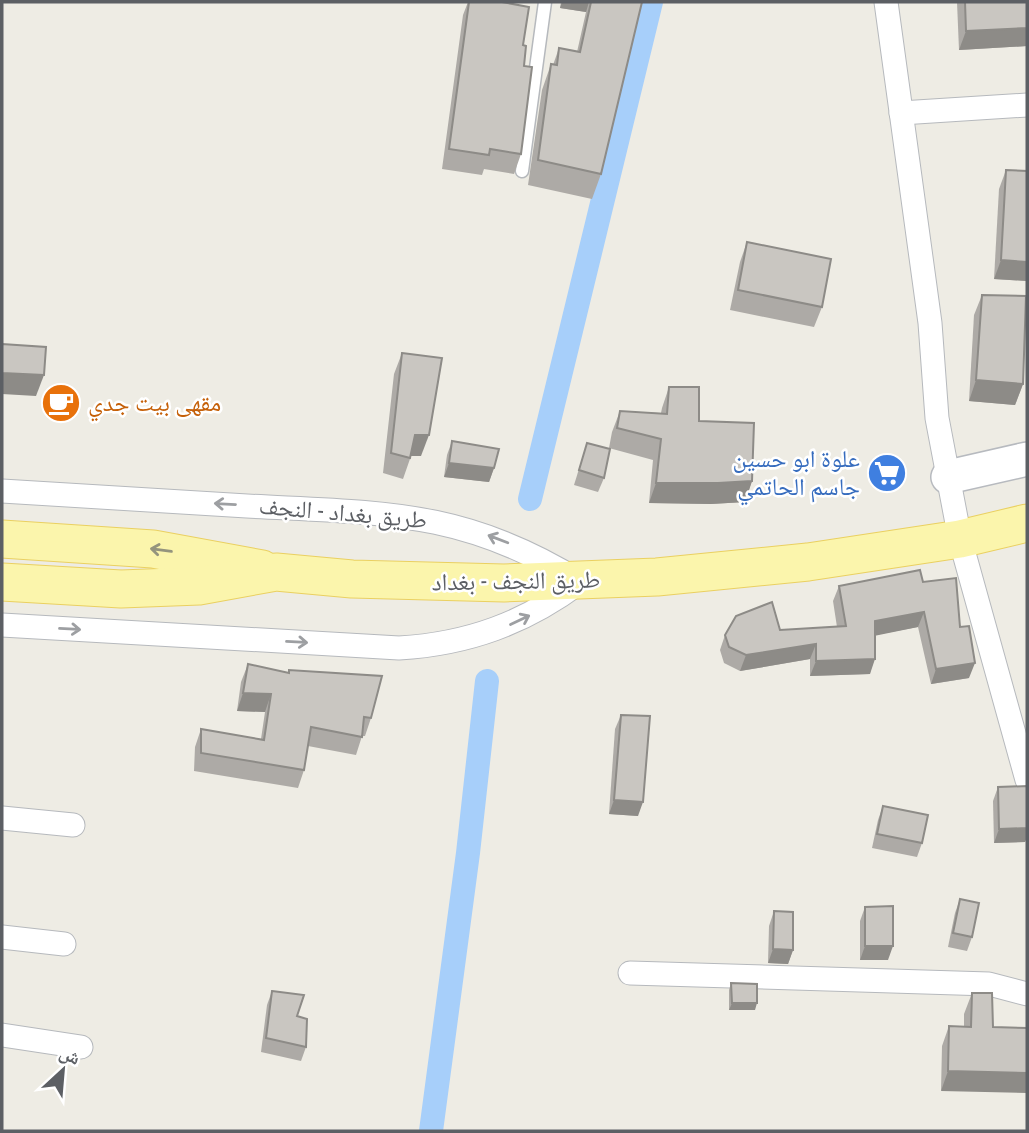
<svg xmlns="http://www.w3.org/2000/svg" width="1029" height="1133" viewBox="0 0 1029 1133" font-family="'Roboto Condensed','Noto Naskh Arabic',sans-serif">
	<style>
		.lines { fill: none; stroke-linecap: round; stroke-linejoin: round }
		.canal { stroke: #a7cffa; stroke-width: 24 }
		.lane-casing { stroke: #b6b9bd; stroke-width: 15 }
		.street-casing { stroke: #b6b9bd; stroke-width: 25 }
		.secondary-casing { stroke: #b7babf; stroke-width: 36 }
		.primary-casing { stroke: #ead061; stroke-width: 39 }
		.lane { stroke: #fff; stroke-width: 12 }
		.street { stroke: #fff; stroke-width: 23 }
		.secondary { stroke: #fff; stroke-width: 33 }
		.primary { stroke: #fbf5ac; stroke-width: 37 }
		.wall { fill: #adaaa6 }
		.shaded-wall { fill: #8d8b87 }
		.building { fill: #c9c6c1; stroke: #8d8b87; stroke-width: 2 }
		.oneway { stroke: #9d9fa2 }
		.oneway2 { stroke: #94947d }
		.labels { text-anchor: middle; stroke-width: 5; stroke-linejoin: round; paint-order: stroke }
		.food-label { font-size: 24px; fill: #c56008; stroke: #fff; text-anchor: start }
		.shop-label { font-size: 24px; fill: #366cbe; stroke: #fff; text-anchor: end }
		.street-label { font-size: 24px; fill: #5c5f64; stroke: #fff }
	</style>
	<rect width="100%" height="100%" fill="#eeece4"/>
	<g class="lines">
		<g class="canal">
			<path d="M530,499L651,2"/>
			<path d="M431,1131L468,853L487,681"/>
		</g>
		<g class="lane-casing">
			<path id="lane" d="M522,171L545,2"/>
		</g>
		<g class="street-casing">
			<g id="street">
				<path d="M886,2L930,323L937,418L960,539L1027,780"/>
				<path d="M901,113L1027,105"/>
				<path d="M2,491C84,496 165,501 247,506C379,513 463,509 580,582C525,623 468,644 399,648L2,625"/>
				<path d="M2,818L73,825"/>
				<path d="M2,937L64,944"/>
				<path d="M630,973L989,984L1027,994"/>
				<path d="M2,1035L81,1047"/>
			</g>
		</g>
		<g class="secondary-casing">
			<path id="secondary" d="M948,477L1027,459"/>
		</g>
		<g class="primary-casing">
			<g id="primary">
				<path d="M2,539L153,549L262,569"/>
				<path d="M2,582L121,589L199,586L276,572L352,579L504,583L657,577L808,562L960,539L1027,523"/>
			</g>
		</g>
		<use href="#lane" class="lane"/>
		<use href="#street" class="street"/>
		<use href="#secondary" class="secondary"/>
		<use href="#primary" class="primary"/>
	</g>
	<g class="wall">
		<path d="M468,2H502L523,45L524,66L521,154L514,174L484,169L482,175L442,169L463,15Z"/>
		<path d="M561,2H642L601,174L592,199L528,185L542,90L551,64L553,65L559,48L577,52L586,12L560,8Z"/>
		<path d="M957,2H1027V46L959,50Z"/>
		<path d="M1006,170L1027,281L994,279L999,189Z"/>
		<path d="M747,242L822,307L814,327L730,310L740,262Z"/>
		<path d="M982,295L1023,384L1015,405L969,401L974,315Z"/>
		<path d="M402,353L421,456H411L403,479L383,473L394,374Z"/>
		<path d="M669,387L752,481L745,502L711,504L649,503L653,460L609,448L612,432L620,411L661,413L662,408Z"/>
		<path d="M452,441L494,468L489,482L444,477L447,455Z"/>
		<path d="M587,443L604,478L598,492L574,485Z"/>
		<path d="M923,582L960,627L969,678L931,684L918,627L875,635L870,674L810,676V659L740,671L724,663L720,650L725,635L780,630L837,627L833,601L839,586Z"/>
		<path d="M248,664L371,718L365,736H362L356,755L308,746L304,770L298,788L194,771L195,747L201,729L261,739L265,712L237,711L241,682Z"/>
		<path d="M621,715L638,816L609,814L615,729Z"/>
		<path d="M1027,786V837L1025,842L994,843L993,801L998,787Z"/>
		<path d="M883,806L922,843L917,857L872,848L878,820Z"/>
		<path d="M960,899L972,937L967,951L948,947L955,913Z"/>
		<path d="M865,907L888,960H860V921Z"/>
		<path d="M774,911L793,950L788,964L768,963L769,926Z"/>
		<path d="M731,983L755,1010H729V990Z"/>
		<path d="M272,991L297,1016L306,1047L301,1061L261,1052L267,1005Z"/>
		<path d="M972,993L993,1027L941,1091L942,1046L949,1026L964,1027V1014Z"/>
	</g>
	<g class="shaded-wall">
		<path d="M562,2H589L586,12L560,8Z"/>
		<path d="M1027,28V46L959,50L966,31Z"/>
		<path d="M1001,260L1027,262V281L994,279Z"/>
		<path d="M2,373L44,375L36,396L2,394Z"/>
		<path d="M976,380L1023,384L1015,405L969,401Z"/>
		<path d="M415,435H429L421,456H408Z"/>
		<path d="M449,463L494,468L489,482L444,477Z"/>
		<path d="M752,481L745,502L711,504L649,503L656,483Z"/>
		<path d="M924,612L918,627L869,637L875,621Z"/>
		<path d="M816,644L810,659L740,671L746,655Z"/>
		<path d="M875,659L870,674L810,676L816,661Z"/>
		<path d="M975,663L969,678L931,684L936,669Z"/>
		<path d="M243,693L271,694L265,712L237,711Z"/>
		<path d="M614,800L643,802L638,816L609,814Z"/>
		<path d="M1027,828V837L1025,842L994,843L999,829Z"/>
		<path d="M865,946H893L888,960H860Z"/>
		<path d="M773,949L793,950L788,964L768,963Z"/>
		<path d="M732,1003H757L755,1010H729Z"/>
		<path d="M948,1071L1027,1073V1093L941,1091Z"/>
	</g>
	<g class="building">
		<path d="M469,2H502L529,7L523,45L526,46L524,66L532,67L521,154L490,149L489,155L449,149Z"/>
		<path d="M591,2H642L601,174L538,160L551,64L557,65L559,48L580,52Z"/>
		<path d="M965,2H1027V28L966,31Z"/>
		<path d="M1006,170L1027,171V262L1001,260Z"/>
		<path d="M747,242L831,259L822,307L738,290Z"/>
		<path d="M982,295L1026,296L1023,384L976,380Z"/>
		<path d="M2,344L46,347L44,375L2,373Z"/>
		<path d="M402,353L442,358L429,435H415L410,458L391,453Z"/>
		<path d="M669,387H699V421L754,423L752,481L718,483H656L661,439L617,428L620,411L667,414Z"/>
		<path d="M452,441L499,449L494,468L449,463Z"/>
		<path d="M587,443L610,449L604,478L579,470Z"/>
		<path d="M920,570L923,582L956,578L960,627L969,626L975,663L936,669L924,612L875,621V659L816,661V644L746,655L729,647L725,635L736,616L772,602L780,630L846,626L839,586Z"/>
		<path d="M248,664L289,673V670L382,676L371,718L364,717L362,737L311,727L304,770L201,753V729L264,740L271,694L243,693Z"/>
		<path d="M621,715L650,716L643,802L614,800Z"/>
		<path d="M1027,786V828L999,829L998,787Z"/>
		<path d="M883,806L928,815L922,843L877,834Z"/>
		<path d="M960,899L979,903L972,937L953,933Z"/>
		<path d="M893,906V946H865V907Z"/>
		<path d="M774,911L793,912V950L773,949Z"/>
		<path d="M731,983L757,984V1003H732Z"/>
		<path d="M272,991L304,995L297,1016L307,1019L306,1047L266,1038Z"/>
		<path d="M972,993H992L993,1027L1027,1028V1073L948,1071L949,1026L971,1027Z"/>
	</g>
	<defs><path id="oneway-shaft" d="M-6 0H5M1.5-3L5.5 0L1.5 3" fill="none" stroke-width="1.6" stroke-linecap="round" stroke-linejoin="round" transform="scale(1.75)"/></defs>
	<g class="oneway">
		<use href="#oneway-shaft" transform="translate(225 504) rotate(-177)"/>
		<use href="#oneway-shaft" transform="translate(498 539) rotate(-159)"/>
		<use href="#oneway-shaft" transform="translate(520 620) rotate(-25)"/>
		<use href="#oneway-shaft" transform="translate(70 629) rotate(3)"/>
		<use href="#oneway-shaft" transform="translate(297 642) rotate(3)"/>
	</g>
	<use class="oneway2" href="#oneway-shaft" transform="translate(161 550) rotate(-172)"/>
	<defs>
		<g id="cafe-disc" transform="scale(2.0125)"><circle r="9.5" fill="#e8710a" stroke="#fff"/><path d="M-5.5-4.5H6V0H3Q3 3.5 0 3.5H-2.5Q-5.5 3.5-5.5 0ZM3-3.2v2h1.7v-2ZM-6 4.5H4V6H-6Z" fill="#fff"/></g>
		<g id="supermarket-disc" transform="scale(2.0125)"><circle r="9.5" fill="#3f7fe0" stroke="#fff"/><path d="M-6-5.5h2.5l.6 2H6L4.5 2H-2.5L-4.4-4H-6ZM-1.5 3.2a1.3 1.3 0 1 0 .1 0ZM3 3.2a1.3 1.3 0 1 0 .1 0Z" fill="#fff"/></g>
	</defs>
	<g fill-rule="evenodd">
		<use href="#cafe-disc" x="61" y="403"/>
		<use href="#supermarket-disc" x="887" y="473"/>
	</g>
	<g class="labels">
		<g class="food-label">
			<text x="88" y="411">مقهى بيت جدي</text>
		</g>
		<g class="shop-label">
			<text x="860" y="467">علوة ابو حسين<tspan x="860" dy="28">جاسم الحاتمي</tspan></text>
		</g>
		<g class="street-label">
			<text transform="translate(343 513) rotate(5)" y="8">طريق بغداد - النجف</text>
			<text transform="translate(516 581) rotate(-1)" y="8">طريق النجف - بغداد</text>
		</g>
	</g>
	<rect width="1029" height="1133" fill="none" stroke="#5c5f64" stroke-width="7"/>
	<g transform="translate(63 1070) rotate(26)" stroke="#ffffff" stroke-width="5" paint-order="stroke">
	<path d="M0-5L12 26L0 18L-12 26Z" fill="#5c5f64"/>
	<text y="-10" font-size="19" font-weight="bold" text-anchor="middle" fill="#5c5f64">ش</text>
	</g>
</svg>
